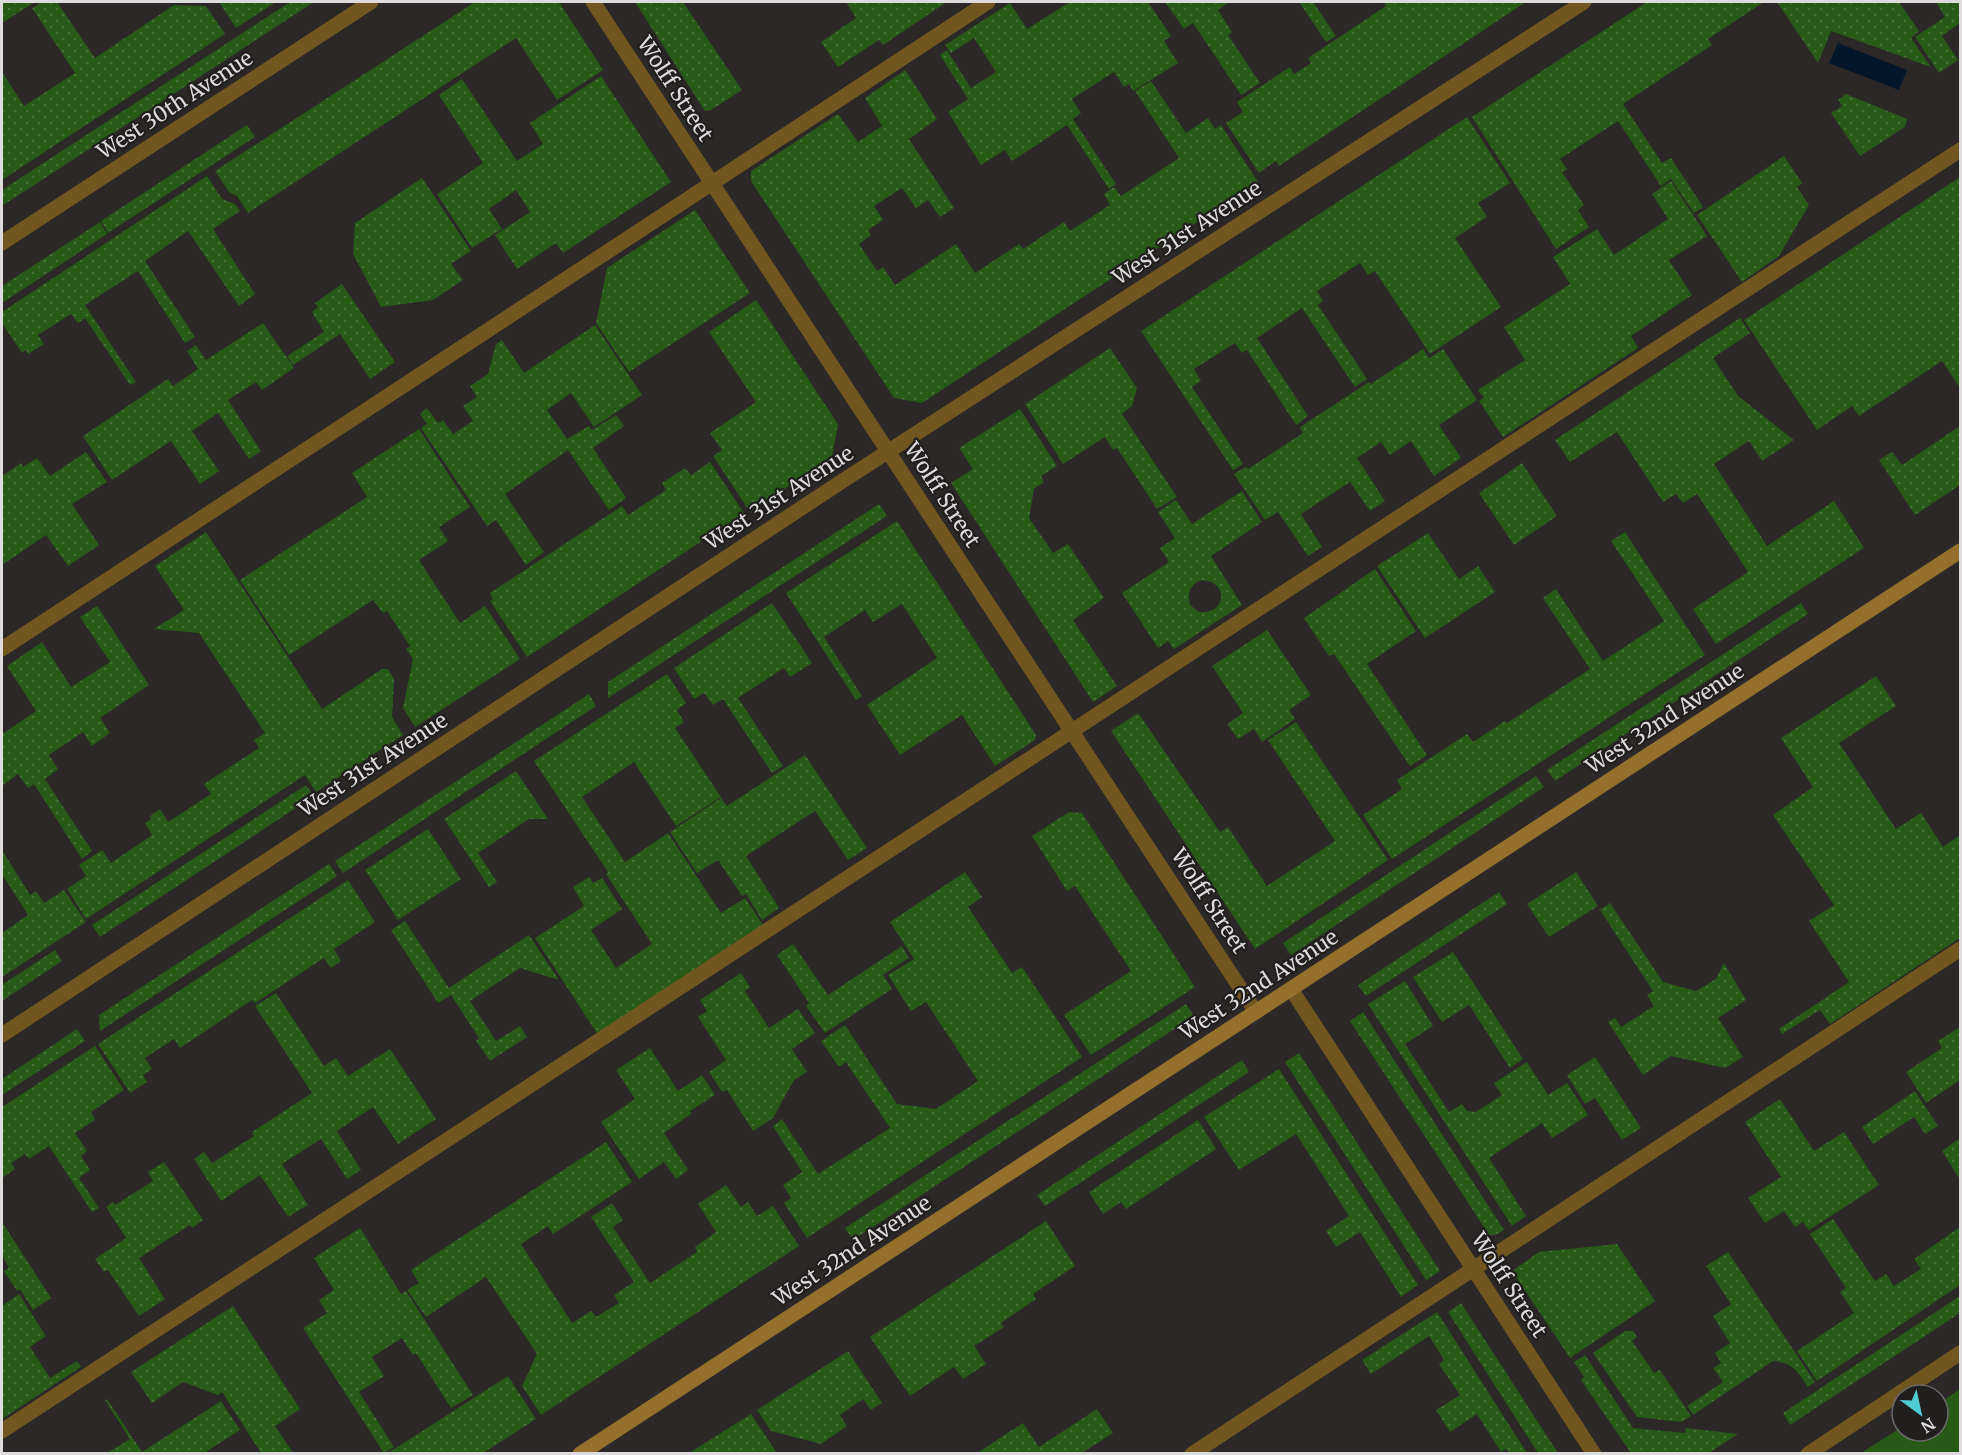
<svg xmlns="http://www.w3.org/2000/svg" width="1962" height="1455" viewBox="0 0 1962 1455" font-family="Merriweather,serif">
	<style>
		.grass { fill: url(#grass-dots); fill-rule: evenodd }
		.park { fill: #265a16 }
		.water { fill: #04172a }
		.lines { fill: none; stroke-linecap: round; stroke-linejoin: round }
		.lane { stroke: #725620; stroke-width: 15 }
		.street { stroke: #725620; stroke-width: 15 }
		.secondary { stroke: #94702c; stroke-width: 15 }
		.labels { text-anchor: middle; stroke-width: 4.5; stroke-linejoin: round; paint-order: stroke }
		.street-label { font-size: 21px; fill: #dddbdb; stroke: #211e1e }
	</style>
	<defs>
		<pattern id="grass-dots" width="8" height="8" patternUnits="userSpaceOnUse" patternTransform="scale(1.5)"><rect width="8" height="8" fill="#265a16"/><path d="M2 2h.1M6 6h.1" fill="none" stroke="#457137" stroke-width="1.8" stroke-linecap="round"/></pattern>
	</defs>
	<rect width="100%" height="100%" fill="#2b2827"/>
	<g class="grass">
		<path d="M2,2H35L2,23Z"/>
		<path d="M42,2H57L95,58L174,5L206,6L225,34L2,180V72L24,106L75,73L32,8Z"/>
		<path d="M219,2H276L236,28Z"/>
		<path d="M290,2H314L2,206V190Z"/>
		<path d="M475,2H559L603,70L557,100L516,38L248,213L237,196L229,192L215,171Z"/>
		<path d="M635,2H683L742,90L711,110L705,111Z"/>
		<path d="M846,2H947L883,45L879,40L838,67L821,42L856,18Z"/>
		<path d="M1070,2H1148L1171,36L1164,41L1178,63L1133,91L1129,84L1124,87L1114,72L1072,99L1081,113L1073,119L1116,184L1109,189L1067,125L1012,161L1005,150L981,165L948,112L968,99L940,55L947,50L971,88L996,72L974,38L951,53L945,45L1010,3L1027,29Z"/>
		<path d="M1165,2H1229L1218,10L1232,32L1228,35L1260,83L1241,95L1193,23L1184,29Z"/>
		<path d="M1299,2H1313L1336,36L1326,42Z"/>
		<path d="M1384,2H1526L1279,166L1276,161L1259,173L1226,123L1243,112L1237,102L1290,67L1294,74L1311,63L1308,58L1386,6Z"/>
		<path d="M1647,2H1764L1708,39L1712,45L1623,104L1662,163L1671,158L1703,207L1694,213L1671,179L1661,186L1618,121L1560,159L1567,169L1562,172L1584,205L1578,210L1589,227L1556,249L1472,117Z"/>
		<path d="M1777,2H1899L1919,31L1911,38L1931,67L1831,31L1818,63Z"/>
		<path d="M1936,2H1960V23L1942,36L1958,60L1939,73L1915,37L1945,17Z"/>
		<path d="M905,70L937,119L909,139L954,208L940,217L928,200L916,208L902,188L874,206L883,220L868,230L871,235L859,244L877,271L883,267L895,285L956,244L975,273L1019,244L1023,249L1064,222L1070,231L1110,205L1104,194L1114,187L1121,196L1179,158L1135,91L1151,81L1186,133L1208,118L1215,129L1221,125L1258,182L922,403L894,398L751,181V171L838,114L858,142L882,126L865,98Z"/>
		<path d="M601,76L671,182L563,253L556,243L517,269L495,235L530,212L516,190L489,209L502,229L472,248L437,194L483,163L439,95L462,79L517,161L543,144L530,123Z"/>
		<path d="M1846,94L1907,119L1905,127L1860,156L1831,113L1842,106L1838,100Z"/>
		<path d="M1467,117L1510,183L1478,203L1487,217L1455,238L1501,307L1430,354L1375,271L1368,275L1360,263L1317,291L1323,301L1318,305L1367,379L1355,387L1302,308L1257,338L1308,416L1296,425L1247,350L1242,353L1235,343L1194,369L1201,381L1192,387L1243,464L1233,470L1141,331Z"/>
		<path d="M247,125L255,137L108,233L101,221Z"/>
		<path d="M1784,156L1802,183L1797,187L1809,205L1779,256L1742,282L1697,215Z"/>
		<path d="M207,176L222,199L235,204L240,211L213,229L255,294L239,306L188,231L145,261L195,337L185,343L138,271L85,305L136,382L130,385L85,318L78,323L71,314L38,335L44,344L28,354L26,350L22,353L2,323V312Z"/>
		<path d="M1960,177V388L1942,361L1859,416L1852,406L1817,430L1744,320Z"/>
		<path d="M422,178L471,251L451,264L463,280L433,300L381,307L353,254L355,223Z"/>
		<path d="M1671,181L1707,236L1669,260L1692,295L1631,336L1638,348L1503,437L1479,401L1484,398L1478,390L1525,360L1504,327L1570,284L1553,257L1597,229L1614,255L1668,219L1652,194Z"/>
		<path d="M695,210L750,293L629,372L596,323L607,268Z"/>
		<path d="M100,222L107,234L2,303V286Z"/>
		<path d="M342,284L395,362L370,379L340,334L293,365L287,356L324,332L312,312L318,307L315,303Z"/>
		<path d="M756,300L838,424L832,457L750,512L713,456L722,450L710,433L756,402L709,332Z"/>
		<path d="M1740,318L1750,333L1713,358L1738,396L1794,440L1762,461L1749,441L1714,464L1767,546L1834,501L1864,548L1716,644L1693,609L1748,572L1697,494L1683,503L1676,494L1663,502L1617,432L1570,462L1555,440Z"/>
		<path d="M263,323L294,368L262,390L256,382L228,400L261,451L249,459L218,413L192,431L219,471L200,484L171,441L112,480L83,436L168,379L173,386L198,369L187,351L196,345L206,360Z"/>
		<path d="M595,325L642,395L594,427L571,393L547,410L567,439L589,426L592,430L616,415L624,426L593,448L626,498L609,510L568,450L505,494L544,552L526,565L496,520L487,526L421,428L427,424L420,414L427,408L438,423L443,420L453,434L473,421L463,406L477,397L470,386L488,374L496,344L502,340L524,373Z"/>
		<path d="M1110,348L1137,388L1132,406L1122,414L1177,497L1157,509L1117,448L1113,450L1105,437L1063,464L1025,404Z"/>
		<path d="M1423,349L1429,358L1443,349L1477,400L1439,425L1461,458L1434,476L1411,441L1390,455L1381,442L1357,458L1385,501L1370,511L1350,482L1301,514L1322,547L1308,556L1278,512L1265,520L1234,474L1246,467L1248,469L1303,433L1300,427L1369,382L1371,384Z"/>
		<path d="M1020,409L1057,466L1041,476L1044,482L1034,489L1029,518L1053,553L1068,544L1104,598L1073,620L1117,686L1093,702L951,483L973,469L959,448Z"/>
		<path d="M1960,426V485L1915,515L1879,460L1892,452L1902,465Z"/>
		<path d="M419,429L470,507L439,527L448,541L419,560L460,623L485,606L520,659L415,727L403,708L413,659L406,649L410,646L387,611L383,613L373,600L289,655L240,580L367,497L352,473Z"/>
		<path d="M86,452L107,482L72,504L99,545L68,566L46,535L2,565V476L21,463L23,467L37,458L50,476Z"/>
		<path d="M710,462L744,513L527,657L490,601L493,599L490,593L622,506L628,515L666,490L662,483L685,468L691,475Z"/>
		<path d="M1522,463L1557,516L1514,545L1479,493Z"/>
		<path d="M1242,491L1262,522L1211,556L1242,605L1174,649L1168,641L1158,648L1122,593L1169,562L1160,548L1175,538L1158,512L1176,500L1192,524ZM1202,580C1230,582 1226,615 1199,612L1190,605C1187,593 1190,584 1202,580Z"/>
		<path d="M879,504L887,516L608,698V682Z"/>
		<path d="M897,521L1036,735L1035,740L995,766L962,715L900,755L867,705L937,658L902,604L873,622L865,610L824,637L862,696L856,700L786,593Z"/>
		<path d="M206,532L322,709L382,669H388L394,679L392,717L403,735L316,792L305,775L86,919L67,889L86,876L79,865L102,850L111,863L152,835L145,823L151,819L150,816L160,809L168,822L211,794L204,784L259,748L254,740L265,733L199,633L154,629L184,610L155,566Z"/>
		<path d="M1625,532L1705,655L1392,859L1363,815L1402,789L1397,780L1467,734L1473,742L1505,721L1507,723L1590,669L1543,598L1556,589L1603,661L1664,621L1611,541Z"/>
		<path d="M1428,533L1459,579L1478,566L1495,592L1425,638L1377,566Z"/>
		<path d="M1375,569L1416,631L1367,664L1427,755L1410,766L1334,654L1329,656L1304,618Z"/>
		<path d="M772,603L812,663L790,677L784,668L738,698L783,766L772,773L723,699L713,705L704,693L694,699L674,668Z"/>
		<path d="M1801,603L1808,614L1555,781L1547,770Z"/>
		<path d="M97,606L149,685L100,718L110,733L92,746L83,732L49,755L58,769L45,779L92,851L82,859L34,784L28,788L18,774L2,786V730L4,733L36,711L7,666L42,642L71,687L110,662L80,617Z"/>
		<path d="M1267,630L1311,695L1289,710L1295,719L1262,742L1254,729L1238,739L1227,724L1243,713L1212,666Z"/>
		<path d="M667,674L686,703L677,710L684,722L675,728L721,797L676,826L634,762L582,797L625,862L668,833L721,913L745,898L763,925L598,1035L535,938L584,906L573,887L589,877L593,883L602,878L622,909L591,930L616,968L652,944L606,874L608,872L534,761Z"/>
		<path d="M1876,676L1896,706L1839,743L1896,829L1921,813L1943,847L1960,835V938L1830,1024L1820,1010L1782,1034L1779,1029L1849,982L1809,921L1834,905L1773,815L1813,787L1781,738Z"/>
		<path d="M589,694L596,706L343,873L335,861Z"/>
		<path d="M1138,713L1220,832L1228,827L1267,886L1335,841L1268,740L1296,722L1388,860L1255,949L1111,731Z"/>
		<path d="M805,755L867,848L848,860L815,811L746,856L779,908L762,920L746,894L742,896L718,860L697,873L670,832L721,798L727,806Z"/>
		<path d="M516,771L548,819H529L478,853L497,882L489,887L444,819Z"/>
		<path d="M1536,776L1544,787L1291,955L1283,943Z"/>
		<path d="M306,785L314,796L100,937L92,925Z"/>
		<path d="M1069,812L1082,813L1195,987L1091,1055L1064,1015L1131,971L1075,886L1067,891L1032,836Z"/>
		<path d="M428,829L461,879L398,920L365,870Z"/>
		<path d="M2,850L30,895L36,891L44,903L64,890L86,922L2,977V933L28,915L2,874Z"/>
		<path d="M329,864L337,876L100,1031L99,1015Z"/>
		<path d="M965,872L982,897L968,907L1012,973L1022,967L1082,1057L807,1238L784,1203L791,1198L783,1185L802,1172L773,1126L782,1119L818,1174L890,1128L846,1062L839,1067L821,1041L845,1025L897,1104L936,1109L978,1081L926,1002L911,1011L888,975L914,959L890,922Z"/>
		<path d="M1576,872L1598,906L1549,937L1527,904Z"/>
		<path d="M348,880L375,922L334,949L341,961L331,968L324,958L255,1003L252,1000L180,1048L174,1039L145,1058L152,1069L143,1075L147,1082L130,1093L98,1044Z"/>
		<path d="M1499,892L1507,904L1366,996L1358,985Z"/>
		<path d="M1610,903L1663,982L1696,991L1716,979L1724,963L1746,1000L1718,1018L1743,1057L1725,1068L1671,1056L1643,1075L1608,1022L1615,1018L1621,1027L1654,1006L1647,995L1653,991L1600,910Z"/>
		<path d="M405,921L449,988L529,935L559,980L520,968L470,1001L496,1041L520,1026L527,1037L490,1061L476,1041L479,1038L451,995L438,1003L391,930Z"/>
		<path d="M793,944L828,995L902,946L909,958L883,975L892,989L825,1033L806,1006L809,1003L777,955Z"/>
		<path d="M55,950L62,961L2,1001V985Z"/>
		<path d="M1453,952L1523,1059L1510,1068L1469,1005L1442,1022L1413,977Z"/>
		<path d="M741,973L750,987L745,991L769,1028L798,1009L815,1033L792,1049L807,1072L794,1080L773,1118L753,1131L727,1090L722,1092L709,1072L726,1060L698,1017L707,1011L700,1000Z"/>
		<path d="M1405,981L1433,1026L1405,1044L1449,1112L1462,1104L1467,1111L1476,1112L1502,1095L1494,1083L1527,1062L1548,1095L1567,1083L1588,1115L1552,1138L1542,1123L1489,1158L1526,1216L1512,1226L1368,1004Z"/>
		<path d="M276,993L324,1066L336,1058L348,1076L390,1049L436,1119L398,1144L373,1107L337,1131L361,1170L347,1179L321,1139L282,1164L308,1205L288,1217L260,1175L221,1201L194,1159L204,1152L212,1163L254,1136L252,1132L312,1093L255,1006Z"/>
		<path d="M1186,1004L1194,1016L853,1240L845,1228Z"/>
		<path d="M1363,1012L1504,1230L1495,1235H1489L1350,1021Z"/>
		<path d="M1960,1027V1080L1926,1103L1906,1072L1942,1048L1938,1041Z"/>
		<path d="M77,1029L85,1041L2,1095V1079Z"/>
		<path d="M95,1046L124,1090L91,1112L95,1120L75,1133L87,1151L81,1156L90,1170L79,1178L99,1208L92,1212L49,1146L29,1159L25,1154L11,1163L15,1169L2,1178V1107Z"/>
		<path d="M650,1048L678,1091L702,1075L715,1095L690,1111L691,1114L664,1133L688,1170L676,1179L664,1162L639,1179L601,1122L635,1099L616,1070Z"/>
		<path d="M1299,1053L1440,1271L1426,1280L1285,1062Z"/>
		<path d="M1595,1057L1641,1128L1622,1140L1595,1098L1585,1104L1567,1075Z"/>
		<path d="M1242,1060L1249,1072L1045,1206L1037,1195Z"/>
		<path d="M1279,1069L1418,1285L1401,1297L1360,1232L1336,1247L1326,1231L1349,1216L1296,1134L1239,1170L1204,1117Z"/>
		<path d="M1915,1091L1938,1126L1925,1134L1914,1117L1873,1144L1862,1127Z"/>
		<path d="M1780,1099L1814,1151L1844,1132L1879,1185L1809,1230L1803,1222L1795,1227L1784,1211L1765,1223L1748,1198L1781,1177L1745,1122Z"/>
		<path d="M1198,1120L1216,1149L1126,1209L1121,1202L1103,1214L1089,1192Z"/>
		<path d="M1960,1138V1180L1942,1151Z"/>
		<path d="M606,1142L632,1182L553,1234L548,1226L521,1244L572,1323L591,1311L596,1317L619,1303L614,1295L634,1282L591,1217L612,1203L623,1220L613,1227L650,1283L697,1252L695,1247L716,1232L698,1204L726,1185L741,1207L748,1202L757,1216L773,1206L799,1246L541,1415L522,1386L537,1354L486,1277L426,1317L407,1290L419,1283L411,1270Z"/>
		<path d="M164,1162L203,1220L192,1228L190,1225L139,1258L165,1299L139,1316L108,1270L104,1272L95,1259L126,1238L106,1207L113,1202L115,1205L153,1181L148,1172Z"/>
		<path d="M1833,1219L1875,1281L1886,1274L1894,1286L1921,1269L1914,1259L1960,1227V1285L1817,1381L1797,1351L1854,1313L1840,1292L1846,1288L1810,1234Z"/>
		<path d="M1046,1221L1075,1266L1033,1294L1036,1299L1001,1323L1004,1327L974,1346L986,1364L963,1379L954,1367L910,1396L870,1337Z"/>
		<path d="M2,1222L51,1298L33,1310L20,1289L17,1291L4,1271L9,1268L2,1255Z"/>
		<path d="M360,1228L401,1294L406,1291L473,1395L451,1408L416,1353L413,1355L402,1338L372,1357L384,1376L359,1392L394,1447L384,1453L303,1328L327,1313L319,1300L334,1290L314,1258Z"/>
		<path d="M1617,1244L1655,1301L1570,1358L1512,1271L1539,1252Z"/>
		<path d="M1728,1252L1815,1382L1808,1387C1797,1371 1794,1363 1773,1361L1693,1415L1687,1406L1723,1382L1713,1368L1721,1363L1715,1353L1730,1343L1713,1316L1731,1304L1706,1266Z"/>
		<path d="M19,1294L46,1336L30,1347L50,1378L77,1361L81,1367L2,1419V1306Z"/>
		<path d="M1960,1296V1313L1790,1425L1783,1413Z"/>
		<path d="M1461,1303L1558,1453H1538L1448,1312Z"/>
		<path d="M233,1306L300,1409L275,1426L293,1453H261L222,1392L218,1395L183,1382L152,1403L131,1372Z"/>
		<path d="M1437,1312L1527,1453H1509L1506,1449L1501,1452L1477,1414L1450,1432L1436,1410L1460,1395L1439,1364L1444,1360L1429,1336L1371,1374L1362,1360Z"/>
		<path d="M1625,1331H1633L1637,1337L1632,1341L1654,1373L1660,1370L1691,1416L1681,1422L1637,1417L1593,1353Z"/>
		<path d="M848,1351L882,1403L871,1410L863,1399L840,1415L847,1426L821,1444L771,1431L757,1410Z"/>
		<path d="M1585,1355L1633,1428L1685,1433L1686,1428L1738,1434L1709,1453H1631L1581,1380L1584,1377L1574,1362Z"/>
		<path d="M508,1376L536,1419L483,1453H388Z"/>
		<path d="M107,1399L142,1452L221,1401L240,1430L204,1453H107L130,1439L105,1400Z"/>
		<path d="M1097,1409L1113,1433L1082,1453H977L1023,1423L1039,1447Z"/>
		<path d="M751,1414L777,1453H689Z"/>
	</g>
	<path class="park" d="M1960,1389V1453H1861L1902,1427V1431H1938V1404Z"/>
	<path class="water" d="M1838,43L1907,70L1899,90L1829,63Z"/>
	<g class="lines">
		<g class="lane">
			<path d="M2,649L988,2"/>
			<path d="M2,1431L1960,150"/>
			<path d="M1192,1454L1960,949"/>
		</g>
		<g class="street">
			<path d="M593,2L1256,1012"/>
			<path d="M2,243L371,2"/>
			<path d="M1291,989L1594,1454"/>
			<path d="M2,1035L844,480L1584,2"/>
			<path d="M1808,1454L1960,1353"/>
		</g>
		<path class="secondary" d="M580,1454L1960,551"/>
	</g>
	<g class="labels">
		<g class="street-label">
			<text transform="translate(675 89) rotate(57)" y="7">Wolff Street</text>
			<text transform="translate(175 105) rotate(-33)" y="7">West 30th Avenue</text>
			<text transform="translate(1187 233) rotate(-33)" y="7">West 31st Avenue</text>
			<text transform="translate(942 495) rotate(57)" y="7">Wolff Street</text>
			<text transform="translate(779 498) rotate(-33)" y="7">West 31st Avenue</text>
			<text transform="translate(1665 719) rotate(-33)" y="7">West 32nd Avenue</text>
			<text transform="translate(373 765) rotate(-33)" y="7">West 31st Avenue</text>
			<text transform="translate(1209 901) rotate(57)" y="7">Wolff Street</text>
			<text transform="translate(1259 985) rotate(-33)" y="7">West 32nd Avenue</text>
			<text transform="translate(852 1251) rotate(-33)" y="7">West 32nd Avenue</text>
			<text transform="translate(1509 1285) rotate(57)" y="7">Wolff Street</text>
		</g>
	</g>
	<rect width="1962" height="1455" fill="none" stroke="#dddbdb" stroke-width="6"/>
	<g transform="translate(1920 1413) rotate(147)"><circle r="28" fill="#211e1e" stroke="#6c6a6a" stroke-width="1.5"/>
	<path d="M0-4.5L10 22L0 15L-10 22Z" fill="#51ccd2"/>
	<text y="-9" font-size="16" font-weight="bold" text-anchor="middle" fill="#dddbdb">N</text>
	</g>
</svg>
